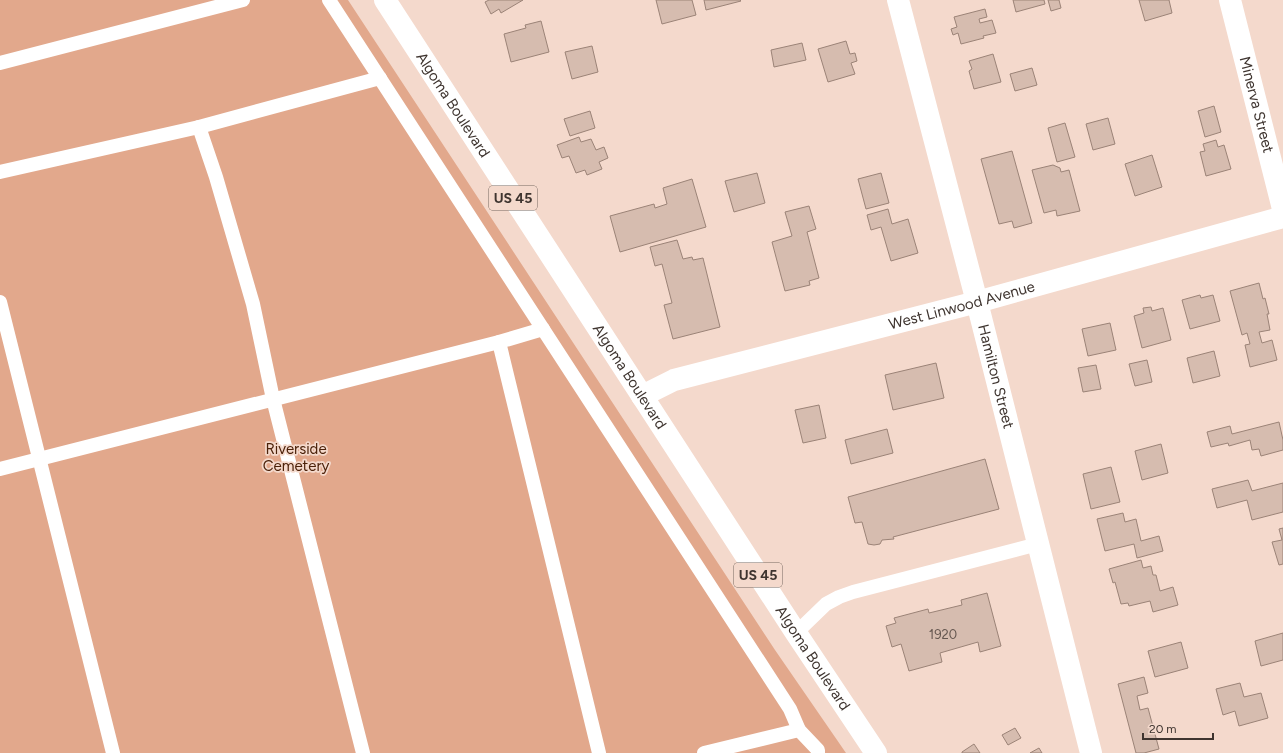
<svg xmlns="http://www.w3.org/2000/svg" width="1283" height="753" viewBox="0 0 1283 753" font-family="Figtree,sans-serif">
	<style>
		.green { fill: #e2a88c }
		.building { fill: #d6bcaf; stroke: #9b8377 }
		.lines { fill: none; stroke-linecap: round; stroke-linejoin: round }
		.lane { stroke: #fff; stroke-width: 14 }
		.street { stroke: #fff; stroke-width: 22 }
		.primary { stroke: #fff; stroke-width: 22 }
		.labels { text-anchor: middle; stroke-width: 3.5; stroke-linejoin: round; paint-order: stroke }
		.number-label { font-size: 13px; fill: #64564f }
		.shield { fill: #f4d9cc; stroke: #75665e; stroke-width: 1 }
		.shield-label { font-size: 14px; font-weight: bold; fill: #3e342f }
		.street-label { font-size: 15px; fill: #3e342f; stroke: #f4d9cc }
		.park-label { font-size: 15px; fill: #4b2109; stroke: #f4d9cc }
	</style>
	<rect width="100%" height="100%" fill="#f4d9cc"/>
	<path class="green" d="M0,0H348L775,650L846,753H0Z"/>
	<g class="building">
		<path d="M489,0H523L501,13L499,9L491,14L485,2Z"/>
		<path d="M656,0H692L696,15L662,24Z"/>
		<path d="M704,0H740L741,1L706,10Z"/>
		<path d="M1013,0H1044L1045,4L1016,12Z"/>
		<path d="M1048,0H1059L1061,8L1051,11Z"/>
		<path d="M1139,0H1169L1172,13L1145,21Z"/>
		<path d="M985,9L987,17L979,19L980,23L992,20L996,33L983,36L984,38L961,44L958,33L953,35L951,29L957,27L954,17Z"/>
		<path d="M541,21L549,52L511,62L504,34L526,28L525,25Z"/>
		<path d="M846,41L850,54L855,53L857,61L851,63L855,74L828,82L818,49Z"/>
		<path d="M802,43L806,60L774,67L771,50Z"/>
		<path d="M592,46L598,72L572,79L565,52Z"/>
		<path d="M993,54L1001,82L974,89L969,71L972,69L969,61Z"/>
		<path d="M1032,68L1037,85L1015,91L1010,74Z"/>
		<path d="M1214,106L1221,132L1205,137L1198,111Z"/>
		<path d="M590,111L595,128L570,136L564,119Z"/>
		<path d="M1108,118L1115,144L1093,150L1086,124Z"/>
		<path d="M1065,123L1075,157L1057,162L1048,128Z"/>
		<path d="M579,137L581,142L591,139L596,150L604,147L608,158L599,162L602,169L587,175L585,170L576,173L569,156L562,158L557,145Z"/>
		<path d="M1216,140L1218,147L1224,145L1231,169L1206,176L1200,152L1205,151L1203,144Z"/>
		<path d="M1012,151L1032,223L1014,228L1012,221L999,224L981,159Z"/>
		<path d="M1152,155L1162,187L1135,196L1125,164Z"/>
		<path d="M1053,165L1060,168L1061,172L1069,170L1080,211L1057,216L1056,210L1044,213L1032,170Z"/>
		<path d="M757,173L765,203L734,212L725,181Z"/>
		<path d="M881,173L889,203L866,209L858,179Z"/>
		<path d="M692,179L706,227L620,252L610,216L654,204L655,208L667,204L663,188Z"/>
		<path d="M809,206L816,229L807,232L819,278L809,281L810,285L785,291L772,242L792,236L785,212Z"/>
		<path d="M888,209L892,224L908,219L918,253L891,261L881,227L871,230L867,215Z"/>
		<path d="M677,240L683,259L692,257L693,260L703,258L720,327L673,339L664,305L672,303L662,264L655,266L650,247Z"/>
		<path d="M1259,283L1263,299L1265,298L1269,314H1267L1270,330L1259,332L1262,343L1272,340L1277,360L1250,367L1245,345L1250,344L1247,333L1242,335L1230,291Z"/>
		<path d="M1200,295L1201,298L1213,295L1220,321L1190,329L1182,300Z"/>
		<path d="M1151,307L1152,311L1163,308L1171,340L1142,348L1134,316L1144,313L1143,308Z"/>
		<path d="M1110,323L1116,350L1088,356L1082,329Z"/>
		<path d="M1214,351L1220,376L1193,383L1187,358Z"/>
		<path d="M1147,360L1152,382L1135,386L1129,364Z"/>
		<path d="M936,363L944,398L893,410L885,375Z"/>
		<path d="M1096,365L1101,389L1083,392L1078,368Z"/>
		<path d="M819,405L826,438L803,443L795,410Z"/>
		<path d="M1279,422L1283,440V450L1261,456L1259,449L1252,450L1250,440L1229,446L1228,443L1211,447L1207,432L1230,426L1232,434Z"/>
		<path d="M887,429L893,453L851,464L845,440Z"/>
		<path d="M1161,444L1168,473L1142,480L1135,451Z"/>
		<path d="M985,459L999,509L893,537L894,539L882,540L880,544L874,545L868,544L862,522L855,523L848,497Z"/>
		<path d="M1111,467L1120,502L1091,509L1083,474Z"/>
		<path d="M1248,480L1252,491L1283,483V512L1252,520L1247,500L1217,508L1212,489Z"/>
		<path d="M1123,513L1125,522L1136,519L1141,541L1159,536L1163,551L1137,558L1134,544L1105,551L1097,519Z"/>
		<path d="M1283,528V564L1279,565L1272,542L1282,540L1279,529Z"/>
		<path d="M1141,560L1143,568L1151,566L1153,575H1156L1160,591L1173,587L1178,605L1153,612L1150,601L1129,606L1128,603L1121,604L1115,582L1113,583L1109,569Z"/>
		<path d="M987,593L1001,646L980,652L978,642L940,653L942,662L909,671L901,644L892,647L886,626L896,623L894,618L928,609L929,613L962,605L961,600Z"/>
		<path d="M1283,633V660L1261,666L1255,641Z"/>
		<path d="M1181,642L1188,668L1155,677L1148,651Z"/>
		<path d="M1144,677L1148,693L1137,696L1140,710L1148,708L1159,749L1144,753H1136L1118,684Z"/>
		<path d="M1240,683L1244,697L1261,693L1268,718L1239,726L1235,711L1223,715L1216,689Z"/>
		<path d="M1015,728L1021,738L1008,745L1002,735Z"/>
		<path d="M974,744L980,753H962V752Z"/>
		<path d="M1039,748L1042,753H1030Z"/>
	</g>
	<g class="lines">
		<g class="lane">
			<path d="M329,0L790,709L799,730L818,750V753"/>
			<path d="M0,63L243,0"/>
			<path d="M199,127L216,177L253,304L273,399L363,753"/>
			<path d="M0,172L199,127L380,78"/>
			<path d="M0,302L113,753"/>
			<path d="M543,329L499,342L599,753"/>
			<path d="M0,469L499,342"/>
			<path d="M796,633L826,604L839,597L853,592L1038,544"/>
			<path d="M704,753L799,730"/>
		</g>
		<g class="street">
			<path id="s1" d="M898,0L977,302L1091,753"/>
			<path id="s2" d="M1230,0L1283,209"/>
			<path id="s3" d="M642,396L674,380L977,302L1283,217"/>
		</g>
		<path class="primary" id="s4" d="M385,0L796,633L876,753"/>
	</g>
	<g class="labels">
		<g class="number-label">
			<text x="943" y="639">1920</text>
		</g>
		<g class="shield">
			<rect x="489" y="186" width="48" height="24" rx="3"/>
			<rect x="734" y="563" width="48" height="24" rx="3"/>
		</g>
		<g class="shield-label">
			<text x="513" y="203">US 45</text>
			<text x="758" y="580">US 45</text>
		</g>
		<g class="street-label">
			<text dy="5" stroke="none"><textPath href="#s2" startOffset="108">Minerva Street</textPath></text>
			<text dy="5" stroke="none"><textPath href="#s4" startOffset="125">Algoma Boulevard</textPath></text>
			<text dy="5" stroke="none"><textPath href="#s3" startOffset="333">West Linwood Avenue</textPath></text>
			<text dy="5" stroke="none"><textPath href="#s1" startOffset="389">Hamilton Street</textPath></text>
			<text dy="5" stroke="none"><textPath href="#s4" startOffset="449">Algoma Boulevard</textPath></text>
			<text dy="5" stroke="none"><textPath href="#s4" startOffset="785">Algoma Boulevard</textPath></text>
		</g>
		<g class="park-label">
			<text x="296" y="454">Riverside<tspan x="296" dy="17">Cemetery</tspan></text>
		</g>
	</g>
	<path d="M1143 733v6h70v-6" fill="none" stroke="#3e342f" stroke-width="2"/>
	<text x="1149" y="733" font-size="12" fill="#3e342f" stroke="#f4d9cc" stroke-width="3" paint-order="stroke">20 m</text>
</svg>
